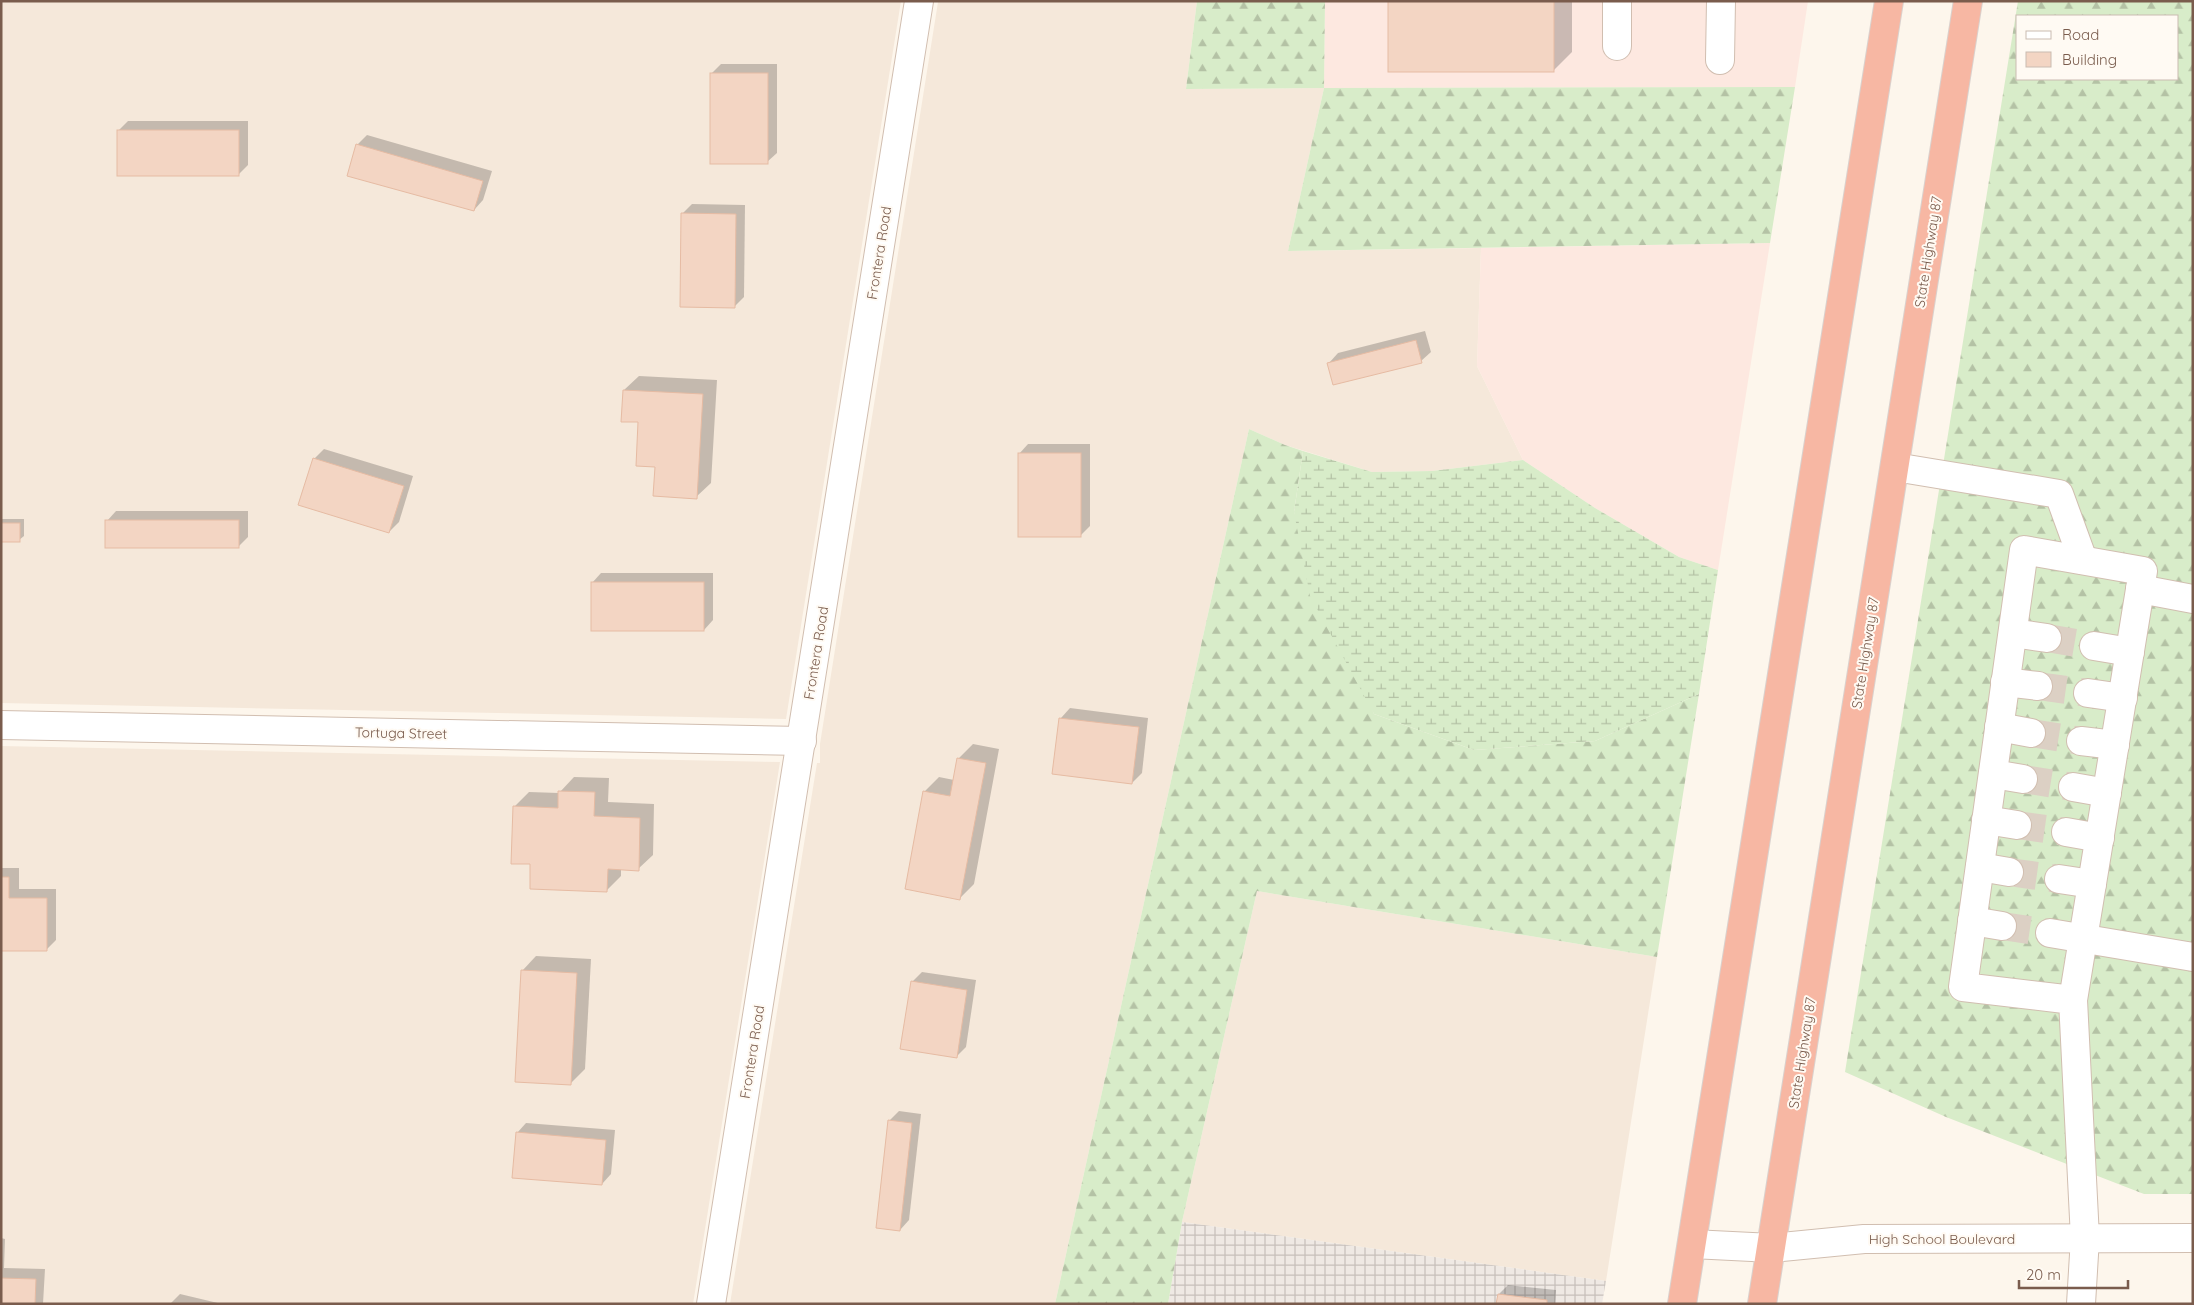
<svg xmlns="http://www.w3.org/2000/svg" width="2194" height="1305" viewBox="0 0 2194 1305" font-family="Quicksand,sans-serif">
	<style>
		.residential { fill: #f5e8da }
		.commercial { fill: #fde8e0 }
		.industrial { fill: url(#industrial-grid) }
		.forest { fill: url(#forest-firs); fill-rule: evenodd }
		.wetland { fill: url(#wetland-marsh) }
		.shadow { fill: #0003 }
		.building { fill: #f3d5c3; stroke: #e6bba3 }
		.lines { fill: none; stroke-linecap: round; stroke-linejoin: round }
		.minor-tunnel { stroke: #dcd0c4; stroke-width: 28; stroke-dasharray: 28 14; stroke-linecap: butt }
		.minor-casing { stroke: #d1beb0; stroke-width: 30 }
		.highway-casing { stroke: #dad1cd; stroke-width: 30 }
		.minor { stroke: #fff; stroke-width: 28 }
		.highway { stroke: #f7b7a3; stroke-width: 28 }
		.labels { text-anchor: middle; stroke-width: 4; stroke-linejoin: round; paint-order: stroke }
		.street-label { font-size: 14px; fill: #7a5c4d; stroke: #fffaf3 }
	</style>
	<defs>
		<pattern id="industrial-grid" width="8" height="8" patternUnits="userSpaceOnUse" patternTransform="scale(1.25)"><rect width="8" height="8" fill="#efe9e4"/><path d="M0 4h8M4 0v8" fill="none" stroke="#c7c0bb"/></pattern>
		<pattern id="forest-firs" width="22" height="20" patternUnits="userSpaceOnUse" patternTransform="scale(1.25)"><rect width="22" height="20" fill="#d8ecc9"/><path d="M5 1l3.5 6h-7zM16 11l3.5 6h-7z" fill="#b4c2a5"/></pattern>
		<pattern id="wetland-marsh" width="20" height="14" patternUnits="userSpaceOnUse" patternTransform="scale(1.25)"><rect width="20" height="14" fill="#d8ecc9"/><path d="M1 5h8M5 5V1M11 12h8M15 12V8" fill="none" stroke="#b4c2a5"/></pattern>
	</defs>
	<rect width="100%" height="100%" fill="#fdf6ec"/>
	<g class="residential">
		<path d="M1,1H901L786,719L1,703Z"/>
		<path d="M1197,1L1186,89L1324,88L1288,251L1481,248L1477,366L1523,460L1432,471L1372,472L1285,445L1249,429L1055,1304H730L817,763H820V744L938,2Z"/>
		<path d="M1,746L780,762L693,1304H1Z"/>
		<path d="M1257,891L1657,957L1606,1281L1182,1222Z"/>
	</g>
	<g class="commercial">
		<path d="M1325,1H1808L1795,87L1324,88Z"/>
		<path d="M1770,243L1718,570L1679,557L1595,508L1523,460L1477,366L1481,248Z"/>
	</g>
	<path class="industrial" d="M1182,1222L1606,1281L1602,1304H1168Z"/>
	<g class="forest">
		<path d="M1197,1H1325L1324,88L1795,87L1770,243L1288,251L1324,88L1186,89Z"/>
		<path d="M2018,1H2193V1194H2144L1946,1117L1845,1072ZM2018,16H2178V79H2018Z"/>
		<path d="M1249,429L1285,445L1303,451L1294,512L1374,714L1474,750L1595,741L1699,694L1657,957L1257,891L1182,1222L1168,1304H1055Z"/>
	</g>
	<path class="wetland" d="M1303,451L1372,472L1432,471L1523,460L1595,508L1679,557L1718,570L1699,694L1595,741L1474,750L1374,714L1310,596L1294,512Z"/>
	<g class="shadow">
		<path d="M1389,1H1572V52L1553,71Z"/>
		<path d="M721,64H777V153L767,162L711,74Z"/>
		<path d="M128,121H248V165L238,175L118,131Z"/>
		<path d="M367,135L492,171L483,200L474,210L357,145Z"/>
		<path d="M692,204L745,205L744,297L734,307L682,214Z"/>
		<path d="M1425,331L1431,352L1421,361L1329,363L1338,353Z"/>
		<path d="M639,376L717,380L711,483L696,497L656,466L639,421L624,390Z"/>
		<path d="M1028,444H1090V526L1080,536L1019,454Z"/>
		<path d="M324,449L413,476L399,522L389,532L314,459Z"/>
		<path d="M116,511H248V537L238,547L107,521Z"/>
		<path d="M1,519H24V536L19,540H1Z"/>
		<path d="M601,573H713V620L704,630L592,583Z"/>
		<path d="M1070,708L1148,718L1142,773L1132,783L1054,773L1061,718Z"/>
		<path d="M973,744L999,749L974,884L960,898L924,792L939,777L954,780L958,759Z"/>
		<path d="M574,777L609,778L608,802L654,804L653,855L638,869H621V876L607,890L532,863L514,807L529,792L559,793Z"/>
		<path d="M1,868H19V889H56V940L46,950H1Z"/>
		<path d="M536,956L591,959L585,1069L571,1083L522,971Z"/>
		<path d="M922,972L976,980L966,1047L956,1057L912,982Z"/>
		<path d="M899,1111L921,1114L909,1220L900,1230L889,1121Z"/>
		<path d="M526,1123L615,1130L611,1174L602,1184L517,1133Z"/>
		<path d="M1,1238L5,1239L4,1268L45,1269L43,1304H1Z"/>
		<path d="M1508,1285L1556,1290L1555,1304H1498L1499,1294Z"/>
		<path d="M180,1294L222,1304H170Z"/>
	</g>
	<g class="building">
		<rect x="1388" y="1" width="166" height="71"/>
		<rect x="710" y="73" width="58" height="91"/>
		<rect x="117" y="130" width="122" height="46"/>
		<path d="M356,144L483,181L474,211L347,176Z"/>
		<path d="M681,213L736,214L735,308L680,307Z"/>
		<path d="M1416,340L1422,363L1333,385L1327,363Z"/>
		<path d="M623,390L703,394L697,499L653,496L655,467L636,466L638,422H621Z"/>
		<rect x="1018" y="453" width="63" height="84"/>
		<path d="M313,458L404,486L389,533L298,505Z"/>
		<rect x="105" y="520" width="134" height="28"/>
		<rect x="1" y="523" width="19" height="19"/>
		<rect x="591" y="582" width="113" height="49"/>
		<path d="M1059,718L1139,727L1132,784L1052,774Z"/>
		<path d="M957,758L986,763L960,900L905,889L923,791L950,796Z"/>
		<path d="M558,791L595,792L594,816L640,818L639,871L608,869L607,892L530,889V864H511L513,806L558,808Z"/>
		<path d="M1,877H9V898H47V951H1Z"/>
		<path d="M521,970L577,973L571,1085L515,1082Z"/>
		<path d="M911,981L967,990L957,1058L900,1049Z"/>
		<path d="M888,1120L912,1123L900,1231L876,1228Z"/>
		<path d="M516,1132L606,1140L602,1185L512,1178Z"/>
		<path d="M1,1278L36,1279L35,1304H1Z"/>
		<path d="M1498,1294L1547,1300V1304H1496Z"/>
	</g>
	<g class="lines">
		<g class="minor-tunnel">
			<path d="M2047,638L2094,646"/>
			<path d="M2038,686L2088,693"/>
			<path d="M2031,733L2081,741"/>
			<path d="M2023,779L2073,787"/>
			<path d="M2017,825L2066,832"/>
			<path d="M2009,872L2059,879"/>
			<path d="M2002,926L2050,933"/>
		</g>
		<g class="minor-casing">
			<g id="minor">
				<path d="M1617,46V1"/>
				<path d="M1720,60L1721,1"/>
				<path d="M1895,467L2059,494L2083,560"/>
				<path d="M2140,589L2193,599"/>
				<path d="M2013,633L2047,638"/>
				<path d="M2094,646L2130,652"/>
				<path d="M2005,682L2038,686"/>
				<path d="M2088,693L2123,698"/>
				<path d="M1,725L802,741"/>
				<path d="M1999,727L2031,733"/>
				<path d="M2081,741L2115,745"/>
				<path d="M1993,774L2023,779"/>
				<path d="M2073,787L2107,793"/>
				<path d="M1986,820L2017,825"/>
				<path d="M2066,832L2100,838"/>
				<path d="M1980,867L2009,872"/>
				<path d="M2059,879L2092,884"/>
				<path d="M1972,921L2002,926"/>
				<path d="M2050,933L2193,957"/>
				<path d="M2073,1000L1963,987L2024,550L2143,571L2073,1000L2085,1238L2081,1304"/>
				<path d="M1692,1244L1772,1248L1864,1239L2193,1238"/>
				<path d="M711,1304L919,1"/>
			</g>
		</g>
		<g class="highway-casing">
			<g id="highway">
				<path d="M1682,1304L1889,1"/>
				<path d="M1762,1304L1968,1"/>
			</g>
		</g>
		<use href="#minor" class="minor"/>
		<use href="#highway" class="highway"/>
	</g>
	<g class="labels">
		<g class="street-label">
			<text transform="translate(1928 252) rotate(-81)" y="5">State Highway 87</text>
			<text transform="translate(879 253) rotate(-81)" y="5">Frontera Road</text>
			<text transform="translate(816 653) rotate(-81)" y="5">Frontera Road</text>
			<text transform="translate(1865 653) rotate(-81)" y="5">State Highway 87</text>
			<text transform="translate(401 733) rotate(1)" y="5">Tortuga Street</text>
			<text transform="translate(752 1052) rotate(-81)" y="5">Frontera Road</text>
			<text transform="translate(1802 1053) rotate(-81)" y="5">State Highway 87</text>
			<text x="1942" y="1244">High School Boulevard</text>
		</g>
	</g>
	<rect width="2194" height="1305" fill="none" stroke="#7a5c4d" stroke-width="5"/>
	<rect x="2016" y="15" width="162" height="65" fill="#fffaf3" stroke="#cabbb1"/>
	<rect x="2026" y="31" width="25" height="8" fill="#ffffff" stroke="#cabbb1"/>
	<text x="2062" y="40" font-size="15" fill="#7a5c4d">Road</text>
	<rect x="2026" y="52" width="25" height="15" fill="#f3d5c3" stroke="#cabbb1"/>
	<text x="2062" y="65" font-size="15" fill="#7a5c4d">Building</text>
	<path d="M2019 1280v8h109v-8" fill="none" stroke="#7a5c4d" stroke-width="2.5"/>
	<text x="2026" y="1280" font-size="15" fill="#7a5c4d" stroke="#fffaf3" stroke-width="4" paint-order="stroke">20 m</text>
</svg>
